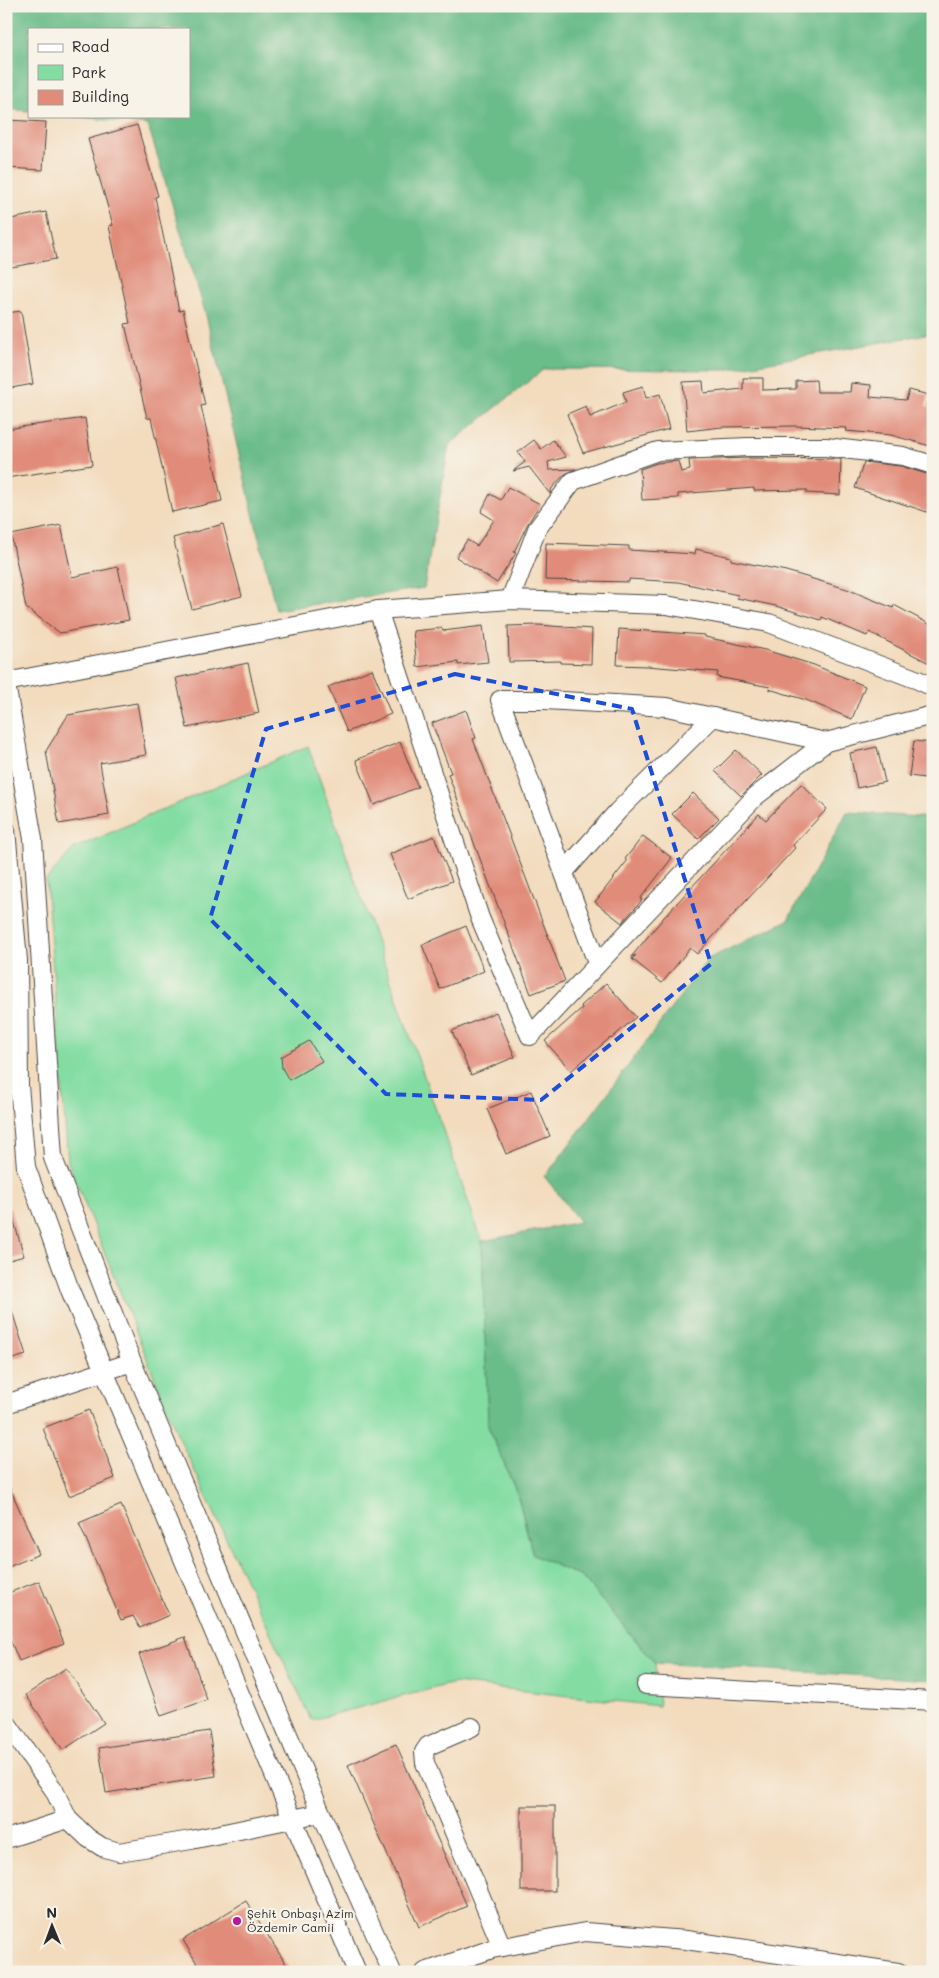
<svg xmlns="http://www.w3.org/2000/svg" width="939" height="1978" viewBox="0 0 939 1978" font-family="Mali,sans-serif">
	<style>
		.green { fill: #83dda3; stroke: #578467 }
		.forest { fill: #6abc89; stroke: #4a745a }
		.building { fill: #e18c7a }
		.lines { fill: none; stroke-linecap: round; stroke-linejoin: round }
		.minor-casing { stroke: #494541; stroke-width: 20 }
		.minor { stroke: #fff; stroke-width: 18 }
		.marked { fill: none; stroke: #1d4ed8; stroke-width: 4; stroke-dasharray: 10 6; stroke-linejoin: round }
		.poi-dot { fill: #b5179e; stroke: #f7f3e8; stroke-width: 2 }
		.labels { text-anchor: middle; stroke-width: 4.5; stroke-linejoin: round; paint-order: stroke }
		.poi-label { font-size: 12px; fill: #2b2b2b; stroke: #f7f3e8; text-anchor: start }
	</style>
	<rect width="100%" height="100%" fill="#f7f3e8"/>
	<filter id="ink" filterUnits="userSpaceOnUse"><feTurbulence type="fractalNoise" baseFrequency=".02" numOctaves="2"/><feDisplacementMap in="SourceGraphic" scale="10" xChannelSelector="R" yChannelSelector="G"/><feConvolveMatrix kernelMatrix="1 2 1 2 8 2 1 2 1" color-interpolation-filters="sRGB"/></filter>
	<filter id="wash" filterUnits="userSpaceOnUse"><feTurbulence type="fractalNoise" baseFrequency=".0096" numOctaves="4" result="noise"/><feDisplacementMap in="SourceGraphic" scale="20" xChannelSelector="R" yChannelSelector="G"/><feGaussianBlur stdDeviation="1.12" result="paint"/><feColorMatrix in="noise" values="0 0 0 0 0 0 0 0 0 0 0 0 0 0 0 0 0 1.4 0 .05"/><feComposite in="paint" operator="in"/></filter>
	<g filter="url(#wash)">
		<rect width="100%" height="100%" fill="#f3dbbd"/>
		<path class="green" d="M308,746L482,1241L488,1426L518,1496L533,1555L582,1577L655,1663L659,1706L454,1683L311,1720L176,1431L68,1162L46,880L73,849Z"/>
		<g class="forest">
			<path d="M6,6H933V333L725,370L544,369L449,445L424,588L276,610L206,315L148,125L72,116H189V29H29V111L6,109Z"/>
			<path d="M847,812L933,818V1680L655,1663L582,1577L533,1555L518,1496L488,1426L482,1241L580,1222L544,1176L554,1165L708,959L788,920Z"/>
		</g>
		<g id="blocks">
			<g class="building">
				<path d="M6,120L46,122L43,170L6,168Z"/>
				<path d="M137,125L158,196L155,197L179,311L183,310L205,405L201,406L222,501L172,512L151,418H147L125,324L130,323L109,226L113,225L88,139Z"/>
				<path d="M46,212L56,259L6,268V220Z"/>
				<path d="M21,311L33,384L6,389V313Z"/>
				<path d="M743,378H763V390L796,389V381L816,380L817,392H850L851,383L871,385L870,397L906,400L909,390L929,395L926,406L933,408V437L930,446L891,435L846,431L847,428L796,426L722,427L687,431L683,382L703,381L704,393L743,389Z"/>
				<path d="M643,386L646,398L660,394L669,429L583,453L567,414L586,406L590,417L626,402L623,392Z"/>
				<path d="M85,418L92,465L6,478V429Z"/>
				<path d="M534,440L541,449L553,440L566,457L548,462L549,470L576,469L565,474L552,488L550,494L529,467L513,471L525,462L518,452Z"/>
				<path d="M748,458L841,459L840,495L807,493V490L754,491V488L678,494V498L642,500L640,469L657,463L678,461L681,472L690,470L689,460Z"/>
				<path d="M864,462L901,466L933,476V514L855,488Z"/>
				<path d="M508,487L540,504L527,525L514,552L516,553L497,583L456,557L467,540L477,546L494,520L481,512L490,494L501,500Z"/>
				<path d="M223,524L242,596L192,609L173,538Z"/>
				<path d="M61,525L72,577L118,567L129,620L60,633L26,608L11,535Z"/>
				<path d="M546,543L629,546V550L695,554L696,549L731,557V560L786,571L847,589L893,608L894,605L933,626V665L869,632L867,636L822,617L821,620L776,606L737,598L738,595L678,582L629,579V582L545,580Z"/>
				<path d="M538,625L592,629L591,664L561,663V661L509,662L508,626Z"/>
				<path d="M483,626L488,662L458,665V662L417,667L413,631L442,628L443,631Z"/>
				<path d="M619,629L705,635V637L765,650L814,665L865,686L852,719L806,700L769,689L770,687L717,677L718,672L647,666L617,665Z"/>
				<path d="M248,663L259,713L187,728L176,678Z"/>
				<path d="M372,669L391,714L347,732L328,687Z"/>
				<path d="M137,703L146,755L100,763L109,815L59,824L46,751L68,715Z"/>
				<path d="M466,710L476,738L473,739L565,981L531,994L448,774L451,773L432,723Z"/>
				<path d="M914,741L933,743V779L909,776Z"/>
				<path d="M400,742L418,787L374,805L356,760Z"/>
				<path d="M877,747L885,782L857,788L850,753Z"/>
				<path d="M736,750L762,775L741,796L715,771Z"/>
				<path d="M801,784L827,809L793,845L795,848L697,954L690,948L662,983L632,959L636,955L631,957L665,916L759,814L766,820Z"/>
				<path d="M693,793L719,818L698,839L672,814Z"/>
				<path d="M434,836L452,881L408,899L390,854Z"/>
				<path d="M643,836L672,858L640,899L642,900L622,923L595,902L627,861L625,859Z"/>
				<path d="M466,926L484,971L440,989L422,945Z"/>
				<path d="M606,983L636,1017L611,1039L610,1038L571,1071L545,1041L582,1008L581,1006Z"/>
				<path d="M496,1012L515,1057L471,1075L452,1031Z"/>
				<path d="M309,1041L322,1061L289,1080L282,1068L281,1057Z"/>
				<path d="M531,1091L550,1136L506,1154L487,1109Z"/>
				<path d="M10,1208L24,1256L6,1261V1209Z"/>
				<path d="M6,1302H9L26,1355L6,1361Z"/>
				<path d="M89,1410L115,1478L69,1496L43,1428Z"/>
				<path d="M6,1479L39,1554L6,1568Z"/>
				<path d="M121,1505L169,1615L140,1628L133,1616L121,1620L79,1523Z"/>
				<path d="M39,1581L64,1643L19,1661L6,1630V1594Z"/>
				<path d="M185,1637L207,1700L161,1716L139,1654Z"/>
				<path d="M66,1668L104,1723L63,1750L26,1695Z"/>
				<path d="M209,1731L216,1776L106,1793L99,1748Z"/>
				<path d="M396,1744L467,1906L419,1927L348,1765Z"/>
				<rect x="521" y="1806" width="34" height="85"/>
				<path d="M246,1901L291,1972H202L183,1940Z"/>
			</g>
		</g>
	</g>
	<g filter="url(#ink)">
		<use href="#blocks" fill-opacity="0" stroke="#494541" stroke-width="1"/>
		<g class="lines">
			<g class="minor-casing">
				<g id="minor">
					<path d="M510,600L537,529L573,481L658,451L748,447H826L903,456L933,465"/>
					<path d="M378,610L480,918L530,1036L756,796L826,742L933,715"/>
					<path d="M6,682L378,610L510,600L666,605L769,623L918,680L933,687"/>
					<path d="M6,684L33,839L53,1158L132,1362L321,1813L392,1972"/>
					<path d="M6,830L18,960L19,1085L26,1167L70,1290L357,1972"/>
					<path d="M564,872L618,811L713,717"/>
					<path d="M597,963L500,700H545L667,707L826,742"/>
					<path d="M6,1404L132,1362"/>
					<path d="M646,1685L933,1701"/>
					<path d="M6,1722L54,1790L68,1819L88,1838L102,1847L119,1852L191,1840L321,1813"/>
					<path d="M472,1727L428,1746L424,1752L425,1763L502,1947"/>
					<path d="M6,1839L68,1819"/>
					<path d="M425,1972L492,1949L585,1932L686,1940L898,1972"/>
				</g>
			</g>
			<use href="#minor" class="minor"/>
		</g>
	</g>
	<path class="marked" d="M455,674L632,709L711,964L541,1100L386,1094L210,919L266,729Z"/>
	<circle class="poi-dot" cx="237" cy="1921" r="5"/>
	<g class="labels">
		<g class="poi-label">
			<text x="247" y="1918">Şehit Onbaşı Azim<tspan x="247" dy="14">Özdemir Camii</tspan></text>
		</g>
	</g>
	<rect width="939" height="1978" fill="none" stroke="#f7f3e8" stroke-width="25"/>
	<rect x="28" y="28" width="162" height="90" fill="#f7f3e8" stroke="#a5a39c"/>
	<rect x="38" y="44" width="25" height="8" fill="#ffffff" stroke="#a5a39c"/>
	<text x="72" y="52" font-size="15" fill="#2b2b2b">Road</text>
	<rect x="38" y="65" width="25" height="15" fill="#83dda3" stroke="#a5a39c"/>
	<text x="72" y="78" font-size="15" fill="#2b2b2b">Park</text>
	<rect x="38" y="90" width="25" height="15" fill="#e18c7a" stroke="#a5a39c"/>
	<text x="72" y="102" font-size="15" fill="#2b2b2b">Building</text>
	<g transform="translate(52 1926) rotate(359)" stroke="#f7f3e8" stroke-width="4" paint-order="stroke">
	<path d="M0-4L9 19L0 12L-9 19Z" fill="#2b2b2b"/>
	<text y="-8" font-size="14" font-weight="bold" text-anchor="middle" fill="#2b2b2b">N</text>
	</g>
</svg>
